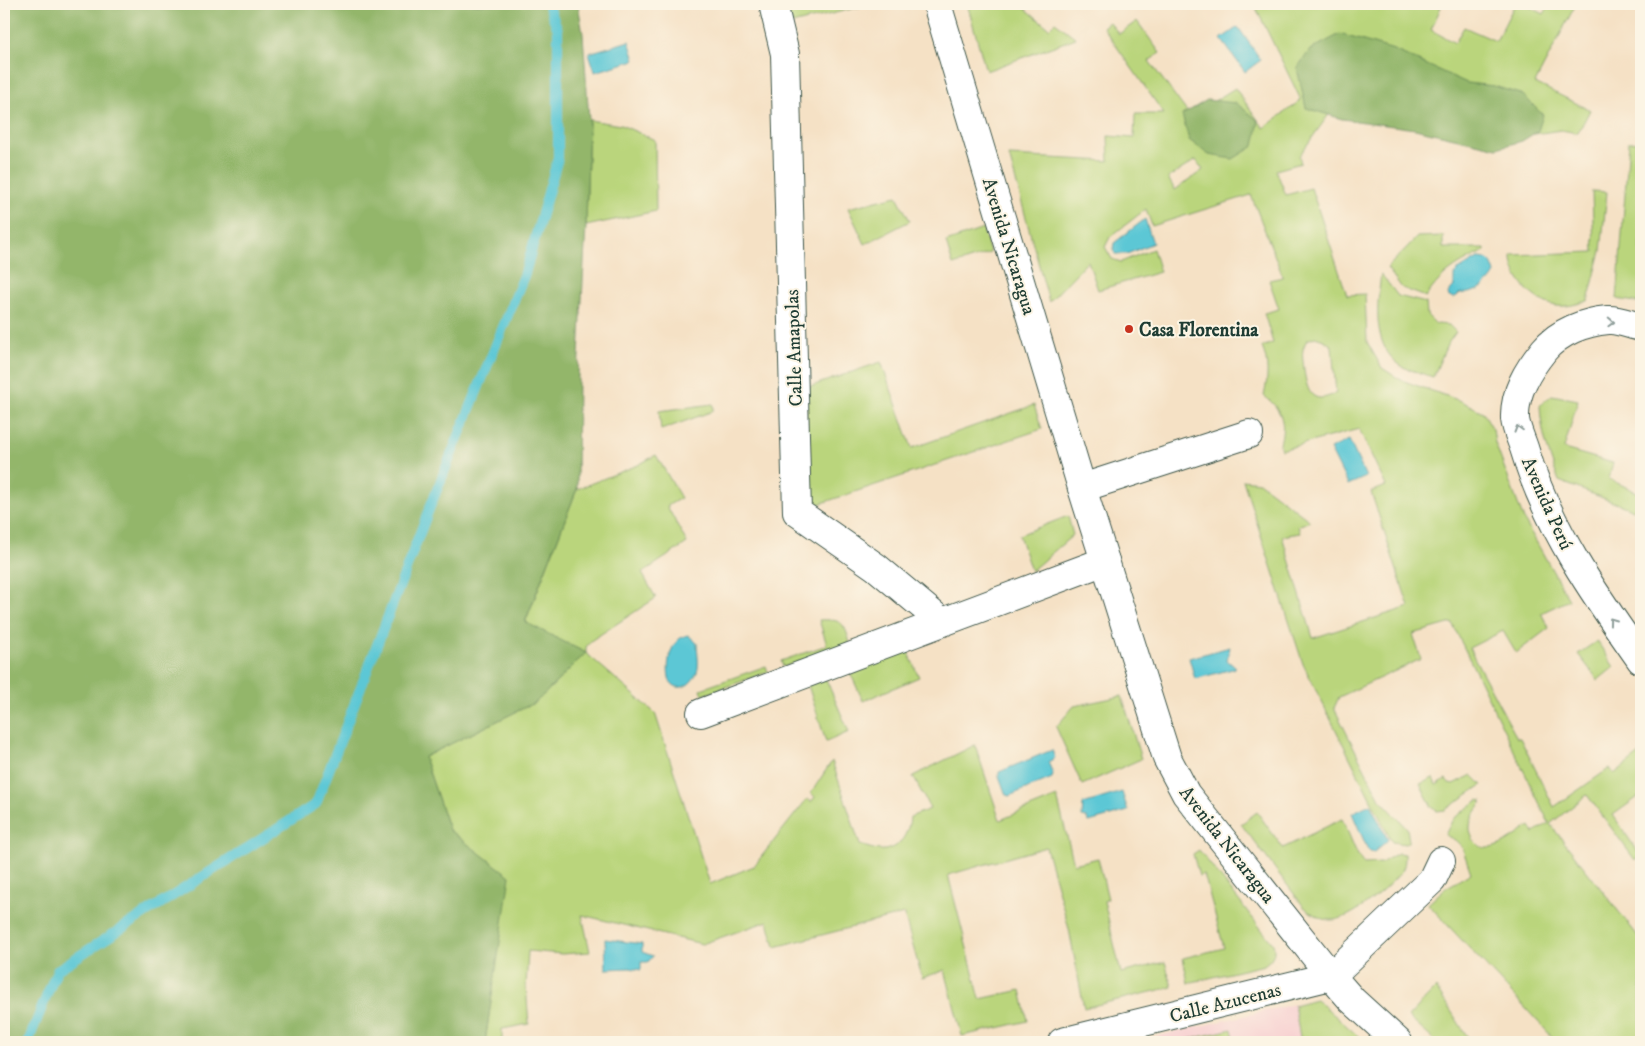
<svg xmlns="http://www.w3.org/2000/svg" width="1645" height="1046" viewBox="0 0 1645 1046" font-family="'IM FELL DW Pica',serif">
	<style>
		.built { fill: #f7cfd0 }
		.green { fill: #bad57b; stroke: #6c8958; fill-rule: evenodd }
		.forest { fill: #93b66b; stroke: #597a50 }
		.water { fill: #5bc7d5; stroke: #3d8284 }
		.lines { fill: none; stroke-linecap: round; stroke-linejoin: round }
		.stream { stroke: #5bc7d5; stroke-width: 10 }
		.minor-casing { stroke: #3f564a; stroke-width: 30 }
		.minor { stroke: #fff; stroke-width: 28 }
		.oneway { stroke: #8f9e9a }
		.poi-dot { fill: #c8321e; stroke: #fcf5e5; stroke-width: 2 }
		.labels { text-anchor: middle; stroke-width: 4; stroke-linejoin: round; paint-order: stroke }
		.street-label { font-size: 19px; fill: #1f3d34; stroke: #fcf5e5 }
		.poi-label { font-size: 19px; font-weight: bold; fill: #1f3d34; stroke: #fcf5e5; text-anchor: start }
	</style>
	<rect width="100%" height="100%" fill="#fcf5e5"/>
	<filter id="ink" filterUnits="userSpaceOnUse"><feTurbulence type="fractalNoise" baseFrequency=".02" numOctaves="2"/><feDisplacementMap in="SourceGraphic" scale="10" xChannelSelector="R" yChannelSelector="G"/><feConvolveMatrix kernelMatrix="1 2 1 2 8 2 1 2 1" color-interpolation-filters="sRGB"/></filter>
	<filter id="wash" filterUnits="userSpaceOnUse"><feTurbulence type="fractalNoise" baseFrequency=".0096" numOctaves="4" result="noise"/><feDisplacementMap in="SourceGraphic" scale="20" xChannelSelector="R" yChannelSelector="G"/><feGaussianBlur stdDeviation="1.12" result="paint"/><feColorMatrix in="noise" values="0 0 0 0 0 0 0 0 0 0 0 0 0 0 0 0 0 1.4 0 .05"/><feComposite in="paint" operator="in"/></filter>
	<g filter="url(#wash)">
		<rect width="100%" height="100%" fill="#f5e1c5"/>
		<path class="built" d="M1316,999L1365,1042H1132Z"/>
		<g class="green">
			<path d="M786,4H871L792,24Z"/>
			<path d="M980,4H1020L1049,28L1055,22L1076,38L986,71L968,7Z"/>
			<path d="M1254,4H1433L1441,7L1431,30L1455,43L1464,27L1496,41L1515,4H1524L1544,14L1550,4H1576L1535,83L1590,110L1578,133L1561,130L1516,137L1330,113L1299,156L1301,163L1276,170L1286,195L1311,188L1347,295L1365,294L1367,342L1382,368L1401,380L1461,401L1483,412L1493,429L1495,443L1524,520L1569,600L1541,613L1549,628L1516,653L1503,631L1469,648L1517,738H1520L1554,807L1610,768L1614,774L1641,753V795L1613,815L1640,855L1635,860L1587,795L1550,824L1641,940V1036L1635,1042H1557L1428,904L1444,889L1471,873L1462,847L1455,840L1445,835L1453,819L1478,800L1482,801C1480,809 1473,813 1471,821C1469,828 1470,833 1473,839C1486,862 1516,835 1530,826L1534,833L1549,823L1452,623L1413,634L1421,659L1339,697L1334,708L1380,799L1407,828L1409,841L1405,844L1392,842L1303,664L1243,480L1259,482L1310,521L1298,526L1300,533L1282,536L1313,638L1409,607L1371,492L1386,486L1359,429L1281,450C1279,444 1281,441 1282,434C1285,418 1277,405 1264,396C1268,378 1269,364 1262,347L1273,343L1264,313L1279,309L1269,280L1283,277L1251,195L1152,226L1146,209L1110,237L1105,247L1112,259L1121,262L1153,249L1160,272L1098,290L1088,261L1049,302L1009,156L1109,161L1108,136L1134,138L1135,114H1164L1103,27L1109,22L1119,34L1137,21L1160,53L1149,61L1190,116L1235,88L1264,128L1301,100ZM1196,160L1203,170L1175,190L1168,178ZM1315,337L1324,340L1332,346L1336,393C1312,406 1307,392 1304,370C1303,358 1300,351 1307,340Z"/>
			<path d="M589,120L621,125L655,140L656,211L586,226Z"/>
			<path d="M1641,141V303L1617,299L1629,142Z"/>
			<path d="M1592,191L1607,192L1601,251L1588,301C1577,304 1568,307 1557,306C1535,303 1511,279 1512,255L1594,252Z"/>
			<path d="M897,196L910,221L865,244L848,208Z"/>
			<path d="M983,229L990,253L953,265L946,242Z"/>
			<path d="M1443,236V248H1485V251C1458,264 1443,272 1426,297L1402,288L1387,268L1417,237Z"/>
			<path d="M1381,274L1398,296L1426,303L1427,315L1436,324L1449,325L1456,332L1447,345L1433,377C1424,374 1412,371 1403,367C1371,348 1377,305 1381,274Z"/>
			<path d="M881,362L912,448L1034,405L1042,429L813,506L807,463L806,388Z"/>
			<path d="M1552,395L1578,400L1564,449L1613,463L1609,479L1641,494V515L1639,512L1559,481C1549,456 1541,432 1540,405Z"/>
			<path d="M713,404V411L661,430L659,411Z"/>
			<path d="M656,455L681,498L667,506L687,543L642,573L656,598L592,640L586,647V653L655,713L710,884L754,866L807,799L811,802L815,797L811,793L832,761L860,845C867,847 877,851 884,850C901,849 909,831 910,817L930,809L913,776L975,745L1000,820L1057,797L1074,864L1098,858L1108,899L1104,901L1121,973L1165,962L1172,987L1084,1008L1069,929L1046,847L948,875L980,999L1021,990L1028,1021L962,1036L945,970L922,978L904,914L775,947L768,921L702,944L582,915L590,952L562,954L528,951L526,987L529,1024L502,1029V1042H485L509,876L449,830L424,757L536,702L586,653L525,623L577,489L638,465Z"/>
			<path d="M1068,516L1073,535L1031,571L1019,535Z"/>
			<path d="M819,620C842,619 844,622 850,643L783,667L781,661L827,645Z"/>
			<path d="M1597,641L1614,667L1598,680L1578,654Z"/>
			<path d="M907,649L919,677L863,701L849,670Z"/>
			<path d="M766,666L768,672L703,695L701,689Z"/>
			<path d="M826,679L849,732L826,742L808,685Z"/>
			<path d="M1122,696L1141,759L1082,785L1056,727L1074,706Z"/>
			<path d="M1472,775L1482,785L1445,810L1437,811L1432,807L1420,784L1433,778L1436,785L1446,779L1449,783L1454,784Z"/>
			<path d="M1257,812L1283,848L1342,819C1348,830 1357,858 1364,864L1381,863L1398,853L1405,854C1405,860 1405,867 1401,872C1389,887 1351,921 1331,920C1320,920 1313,914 1304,907L1241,824Z"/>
			<path d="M1199,850L1273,944C1276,954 1272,959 1264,965L1188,983L1183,958L1224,948L1204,874L1199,876L1193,854Z"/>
			<path d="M1436,988L1471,1042H1436L1408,1017Z"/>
			<path d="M1316,999L1365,1042H1301L1294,1005Z"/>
			<path d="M1232,1029L1235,1042H1177Z"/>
		</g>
		<g class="forest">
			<path d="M4,4H578L583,34L589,120L586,226L578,374L577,489L525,622L586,653L536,702L424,757L449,830L510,876L485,1042H4Z"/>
			<path d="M1340,34L1394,50L1467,83L1494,86L1523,95L1543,115L1538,131L1522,141L1497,148L1415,129L1342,119L1306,108L1297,68L1310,50Z"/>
			<path d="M1207,100L1236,103L1259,121L1254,146L1233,159L1209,155L1189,140L1182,115Z"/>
		</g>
		<g class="water">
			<path d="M1238,27L1261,60L1245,72L1221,39Z"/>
			<path d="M629,41L635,60L595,72L589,53Z"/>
			<path d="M1145,219L1153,243L1127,254H1115L1113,249L1114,243Z"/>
			<path d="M1478,258C1490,258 1492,263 1495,273C1488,286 1474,295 1460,293L1455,298L1449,297L1448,293L1454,286V276L1458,270Z"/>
			<path d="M1349,440L1366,477L1348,485L1330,449Z"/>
			<path d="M688,635L697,643C697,651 699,660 698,668C696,681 680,696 670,681C665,666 670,638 688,635Z"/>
			<path d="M1230,647L1227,660L1236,668L1195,679L1189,658Z"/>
			<path d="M1052,750L1055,758L1048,762L1053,774L1052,778L1009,796L1006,795L999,776V772Z"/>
			<path d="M1122,792L1128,811L1089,822L1087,818L1082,817L1083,804Z"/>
			<path d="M1370,804L1388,840L1374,852L1368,850L1352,813Z"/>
			<path d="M605,939L642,944V952L653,956L648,962H641V970L630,968L606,969Z"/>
		</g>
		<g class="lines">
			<path class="stream" d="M28,1042L57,970L316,804L428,512L525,273L558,158V30L548,4"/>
		</g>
	</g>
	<g filter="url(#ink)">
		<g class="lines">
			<g class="minor-casing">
				<g id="minor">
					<path d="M773,4L785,54L797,512L876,567L942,622"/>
					<path d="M937,4L1082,488L1167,758L1186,794L1331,976L1352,1000L1398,1042"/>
					<path d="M1641,327C1631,325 1618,319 1608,320C1584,322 1559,332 1544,350C1528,370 1514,392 1515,419C1516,429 1522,441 1525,451C1548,528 1595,595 1641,660"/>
					<path d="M1082,488L1249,434"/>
					<path d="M701,713L1105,561"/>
					<path d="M1331,976L1432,880L1441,861"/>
					<path d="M1062,1042L1331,976"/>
				</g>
			</g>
			<use href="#minor" class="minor"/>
		</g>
		<defs><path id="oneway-chevron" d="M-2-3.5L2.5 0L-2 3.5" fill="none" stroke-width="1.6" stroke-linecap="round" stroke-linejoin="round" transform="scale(1.25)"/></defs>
		<g class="oneway">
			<use href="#oneway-chevron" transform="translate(1611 322) rotate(2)"/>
			<use href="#oneway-chevron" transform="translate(1518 429) rotate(-106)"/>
			<use href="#oneway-chevron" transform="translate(1612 621) rotate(-126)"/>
		</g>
	</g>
	<circle class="poi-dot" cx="1129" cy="329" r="5"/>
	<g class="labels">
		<g class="street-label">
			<text transform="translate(1010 246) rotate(73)" y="7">Avenida Nicaragua</text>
			<text transform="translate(793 348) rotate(-92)" y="7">Calle Amapolas</text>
			<text transform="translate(1548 503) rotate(66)" y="7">Avenida Perú</text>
			<text transform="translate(1228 844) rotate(52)" y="7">Avenida Nicaragua</text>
			<text transform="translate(1225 1002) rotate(-14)" y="7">Calle Azucenas</text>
		</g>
		<g class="poi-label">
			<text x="1139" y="336">Casa Florentina</text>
		</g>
	</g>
	<rect width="1645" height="1046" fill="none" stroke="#fcf5e5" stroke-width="20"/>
</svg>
